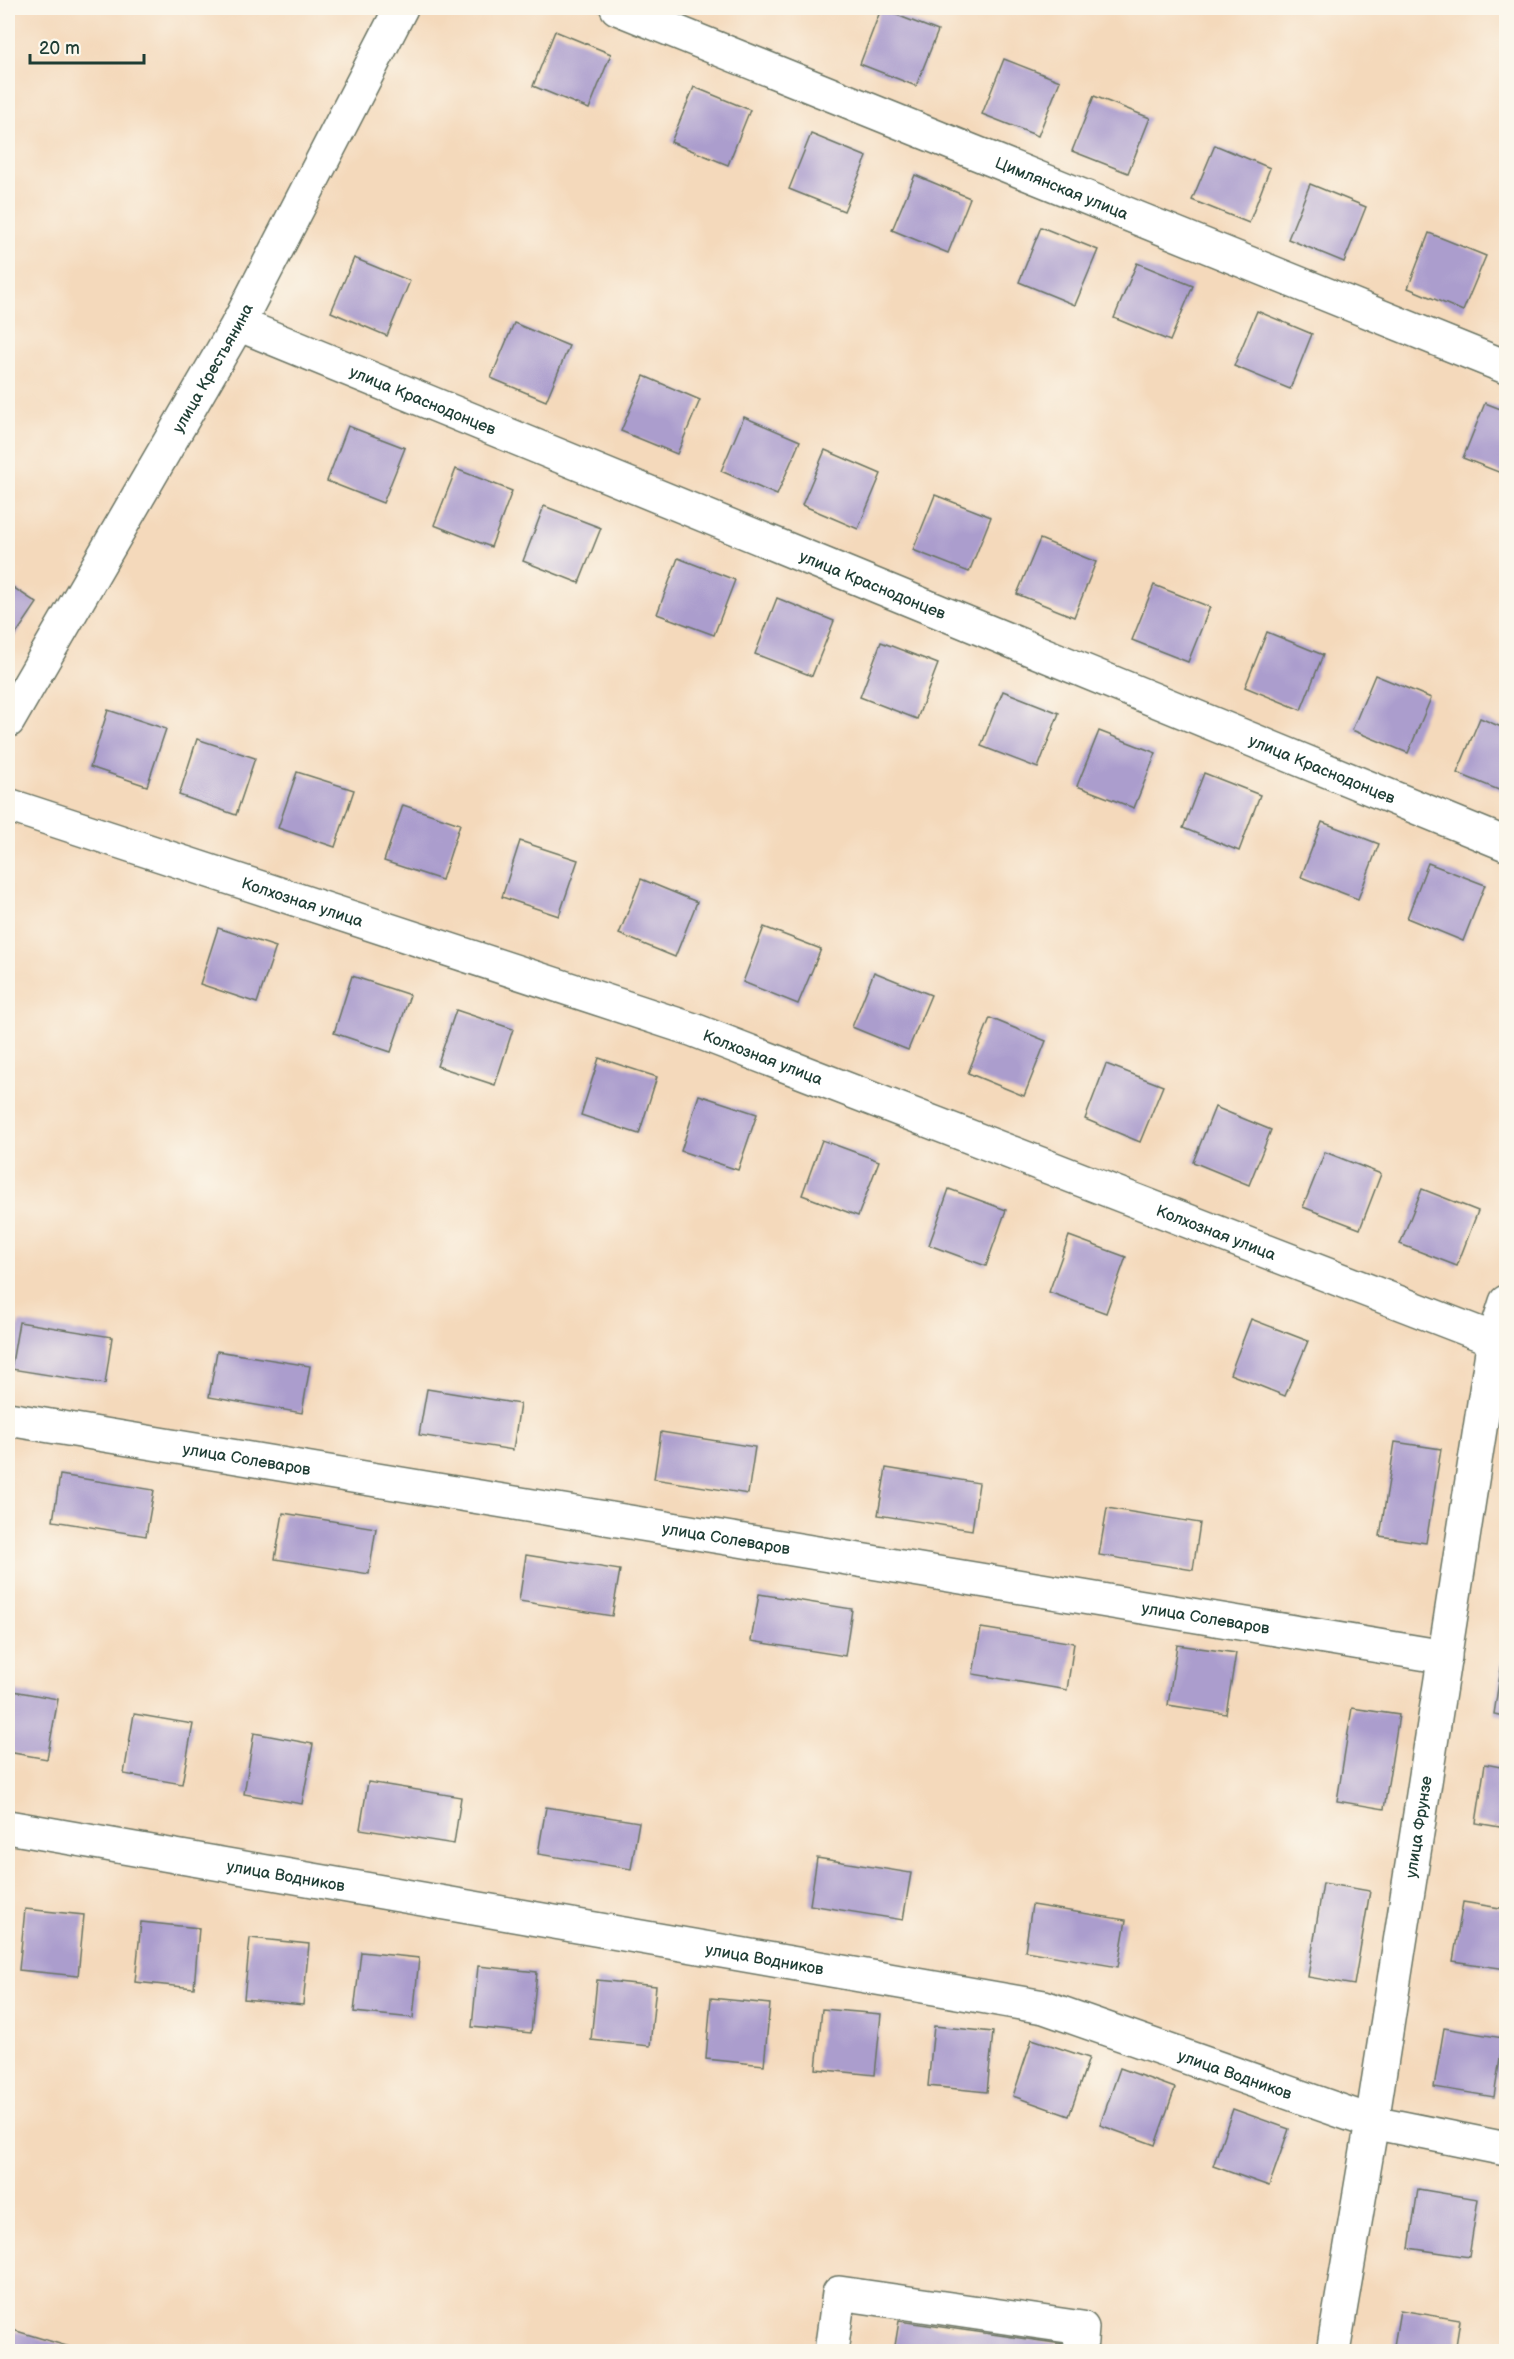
<svg xmlns="http://www.w3.org/2000/svg" width="1514" height="2359" viewBox="0 0 1514 2359" font-family="'Balsamiq Sans',sans-serif">
	<style>
		.building { fill: #ab9dcd }
		.lines { fill: none; stroke-linecap: round; stroke-linejoin: round }
		.minor-casing { stroke: #6a7463; stroke-width: 36 }
		.minor { stroke: #fff; stroke-width: 33 }
		.labels { text-anchor: middle; stroke-width: 4.5; stroke-linejoin: round; paint-order: stroke }
		.street-label { font-size: 16px; fill: #1f3d34; stroke: #fbf7ec }
	</style>
	<rect width="100%" height="100%" fill="#fbf7ec"/>
	<filter id="ink" filterUnits="userSpaceOnUse"><feTurbulence type="fractalNoise" baseFrequency=".0167" numOctaves="2"/><feDisplacementMap in="SourceGraphic" scale="12" xChannelSelector="R" yChannelSelector="G"/><feConvolveMatrix kernelMatrix="1 2 1 2 8 2 1 2 1" color-interpolation-filters="sRGB"/></filter>
	<filter id="wash" filterUnits="userSpaceOnUse"><feTurbulence type="fractalNoise" baseFrequency=".008" numOctaves="4" result="noise"/><feDisplacementMap in="SourceGraphic" scale="24" xChannelSelector="R" yChannelSelector="G"/><feGaussianBlur stdDeviation="1.35" result="paint"/><feColorMatrix in="noise" values="0 0 0 0 0 0 0 0 0 0 0 0 0 0 0 0 0 1.4 0 .05"/><feComposite in="paint" operator="in"/></filter>
	<g filter="url(#wash)">
		<rect width="100%" height="100%" fill="#f4d9bb"/>
		<g id="blocks">
			<g class="building">
				<path d="M881,9L938,31L916,86L860,64Z"/>
				<path d="M555,31L611,54L589,109L533,86Z"/>
				<path d="M1004,59L1060,81L1038,136L982,114Z"/>
				<path d="M694,87L750,110L728,165L671,142Z"/>
				<path d="M1094,96L1150,118L1128,173L1072,151Z"/>
				<path d="M811,134L867,157L844,211L789,189Z"/>
				<path d="M1215,145L1270,168L1249,223L1192,200Z"/>
				<path d="M915,175L970,198L948,253L892,230Z"/>
				<path d="M1310,184L1366,207L1344,262L1288,239Z"/>
				<path d="M1041,227L1098,250L1075,305L1019,282Z"/>
				<path d="M1429,233L1486,256L1463,311L1408,288Z"/>
				<path d="M354,258L410,281L387,336L331,312Z"/>
				<path d="M1137,263L1193,286L1170,341L1114,318Z"/>
				<path d="M1257,311L1312,334L1290,389L1234,366Z"/>
				<path d="M514,323L569,346L546,401L491,378Z"/>
				<path d="M644,376L700,400L677,454L621,431Z"/>
				<path d="M1485,403L1506,411V475L1463,458Z"/>
				<path d="M744,417L800,441L777,495L721,471Z"/>
				<path d="M348,426L405,448L383,503L327,481Z"/>
				<path d="M825,450L881,474L858,529L802,505Z"/>
				<path d="M456,469L512,491L491,547L434,525Z"/>
				<path d="M935,495L991,517L969,572L913,550Z"/>
				<path d="M544,506L601,528L579,583L523,561Z"/>
				<path d="M1040,539L1096,562L1074,617L1017,594Z"/>
				<path d="M678,558L735,580L714,635L657,614Z"/>
				<path d="M8,584L37,603L8,646Z"/>
				<path d="M1154,585L1210,607L1188,662L1132,640Z"/>
				<path d="M777,598L834,621L812,676L755,654Z"/>
				<path d="M1267,632L1323,655L1301,710L1245,687Z"/>
				<path d="M881,642L938,664L917,719L860,697Z"/>
				<path d="M1375,675L1431,698L1408,753L1352,730Z"/>
				<path d="M1003,691L1059,713L1038,768L981,746Z"/>
				<path d="M108,710L166,729L147,786L90,767Z"/>
				<path d="M1480,718L1506,729V793L1457,773Z"/>
				<path d="M1099,731L1156,753L1134,808L1077,786Z"/>
				<path d="M197,739L255,758L236,815L179,795Z"/>
				<path d="M297,772L354,790L335,847L278,828Z"/>
				<path d="M1204,773L1260,795L1239,851L1183,828Z"/>
				<path d="M403,805L460,824L442,880L384,861Z"/>
				<path d="M1322,822L1379,844L1358,899L1301,877Z"/>
				<path d="M520,841L578,860L559,916L502,897Z"/>
				<path d="M1428,863L1485,885L1463,941L1407,918Z"/>
				<path d="M641,879L697,902L675,957L619,934Z"/>
				<path d="M764,927L821,949L798,1004L743,982Z"/>
				<path d="M218,928L276,947L257,1003L200,984Z"/>
				<path d="M874,972L931,995L908,1050L852,1027Z"/>
				<path d="M352,976L410,995L391,1052L334,1033Z"/>
				<path d="M456,1010L513,1029L495,1085L437,1066Z"/>
				<path d="M990,1018L1046,1041L1024,1096L968,1073Z"/>
				<path d="M599,1058L657,1077L639,1134L581,1115Z"/>
				<path d="M1106,1064L1163,1086L1140,1142L1085,1119Z"/>
				<path d="M699,1095L757,1114L738,1170L681,1151Z"/>
				<path d="M1215,1107L1271,1130L1249,1185L1193,1162Z"/>
				<path d="M822,1140L879,1161L858,1216L802,1195Z"/>
				<path d="M1325,1152L1381,1174L1360,1229L1303,1207Z"/>
				<path d="M949,1189L1006,1210L986,1266L929,1245Z"/>
				<path d="M1422,1189L1478,1211L1457,1266L1400,1244Z"/>
				<path d="M1069,1236L1126,1257L1106,1313L1049,1292Z"/>
				<path d="M1251,1319L1308,1341L1285,1396L1230,1374Z"/>
				<path d="M19,1322L112,1337L105,1384L11,1369Z"/>
				<path d="M217,1351L310,1366L302,1413L209,1397Z"/>
				<path d="M427,1389L520,1404L513,1450L419,1435Z"/>
				<path d="M661,1432L755,1447L748,1494L654,1479Z"/>
				<path d="M1395,1442L1441,1449L1426,1543L1380,1536Z"/>
				<path d="M886,1468L979,1483L972,1530L878,1515Z"/>
				<path d="M60,1475L154,1490L146,1536L53,1521Z"/>
				<path d="M1107,1508L1200,1523L1193,1570L1099,1555Z"/>
				<path d="M283,1513L376,1528L369,1574L275,1559Z"/>
				<path d="M526,1555L620,1570L612,1616L519,1601Z"/>
				<path d="M759,1594L852,1609L845,1656L751,1641Z"/>
				<path d="M981,1628L1074,1643L1067,1690L973,1674Z"/>
				<path d="M1177,1645L1236,1653L1226,1714L1168,1705Z"/>
				<path d="M1503,1656H1506V1716L1494,1714Z"/>
				<path d="M8,1690L58,1699L47,1759L8,1752Z"/>
				<path d="M1352,1708L1399,1715L1384,1809L1337,1801Z"/>
				<path d="M134,1714L193,1724L182,1784L124,1774Z"/>
				<path d="M254,1733L313,1744L302,1804L244,1794Z"/>
				<path d="M1485,1764L1506,1768V1828L1476,1823Z"/>
				<path d="M368,1782L461,1797L454,1844L360,1829Z"/>
				<path d="M546,1807L639,1822L631,1869L538,1854Z"/>
				<path d="M817,1858L911,1873L903,1920L810,1905Z"/>
				<path d="M1323,1883L1370,1891L1354,1985L1308,1977Z"/>
				<path d="M1463,1902L1506,1909V1969L1453,1961Z"/>
				<path d="M1032,1905L1126,1920L1118,1967L1025,1951Z"/>
				<path d="M25,1909L84,1915L78,1976L19,1970Z"/>
				<path d="M141,1922L199,1928L194,1988L135,1982Z"/>
				<path d="M250,1938L309,1944L303,2005L244,1999Z"/>
				<path d="M361,1952L419,1958L413,2018L354,2012Z"/>
				<path d="M478,1966L537,1972L531,2033L472,2027Z"/>
				<path d="M597,1980L656,1986L650,2046L591,2040Z"/>
				<path d="M711,1998L770,2004L764,2065L706,2059Z"/>
				<path d="M822,2009L881,2014L875,2075L816,2069Z"/>
				<path d="M934,2026L993,2032L987,2092L928,2086Z"/>
				<path d="M1444,2028L1503,2038L1494,2097L1434,2087Z"/>
				<path d="M1032,2039L1089,2058L1069,2116L1013,2096Z"/>
				<path d="M1120,2068L1175,2088L1155,2145L1100,2125Z"/>
				<path d="M1233,2109L1289,2129L1269,2186L1213,2166Z"/>
				<path d="M1418,2189L1478,2199L1469,2257L1409,2248Z"/>
				<path d="M1400,2310L1460,2320L1455,2352H1393Z"/>
				<path d="M899,2321L1062,2344L1060,2352H894Z"/>
				<path d="M13,2330L70,2347L68,2352H8Z"/>
			</g>
		</g>
	</g>
	<g filter="url(#ink)">
		<use href="#blocks" fill-opacity="0" stroke="#6a7463" stroke-width="1.5"/>
		<g class="lines">
			<g class="minor-casing">
				<g id="minor">
					<path id="s1" d="M617,8L1506,367"/>
					<path id="s2" d="M238,324L1506,844"/>
					<path id="s3" d="M8,721L238,324L401,8"/>
					<path id="s4" d="M8,805L694,1030L1506,1344"/>
					<path id="s5" d="M8,1419L1445,1657"/>
					<path id="s6" d="M8,1827L1044,2007L1372,2122L1506,2149"/>
					<path d="M831,2352L839,2293L1082,2328L1080,2352"/>
					<path id="s7" d="M1333,2352L1372,2122L1494,1339L1506,1302"/>
				</g>
			</g>
			<use href="#minor" class="minor"/>
		</g>
	</g>
	<g class="labels">
		<g class="street-label">
			<text dy="6" stroke="none"><textPath href="#s1" startOffset="480">Цимлянская улица</textPath></text>
			<text dy="6" stroke="none"><textPath href="#s3" startOffset="408">улица Крестьянина</textPath></text>
			<text dy="6" stroke="none"><textPath href="#s2" startOffset="200">улица Краснодонцев</textPath></text>
			<text dy="6" stroke="none"><textPath href="#s2" startOffset="686">улица Краснодонцев</textPath></text>
			<text dy="6" stroke="none"><textPath href="#s2" startOffset="1172">улица Краснодонцев</textPath></text>
			<text dy="6" stroke="none"><textPath href="#s4" startOffset="310">Колхозная улица</textPath></text>
			<text dy="6" stroke="none"><textPath href="#s4" startOffset="796">Колхозная улица</textPath></text>
			<text dy="6" stroke="none"><textPath href="#s4" startOffset="1282">Колхозная улица</textPath></text>
			<text dy="6" stroke="none"><textPath href="#s5" startOffset="242">улица Солеваров</textPath></text>
			<text dy="6" stroke="none"><textPath href="#s5" startOffset="728">улица Солеваров</textPath></text>
			<text dy="6" stroke="none"><textPath href="#s5" startOffset="1214">улица Солеваров</textPath></text>
			<text dy="6" stroke="none"><textPath href="#s7" startOffset="532">улица Фрунзе</textPath></text>
			<text dy="6" stroke="none"><textPath href="#s6" startOffset="282">улица Водников</textPath></text>
			<text dy="6" stroke="none"><textPath href="#s6" startOffset="768">улица Водников</textPath></text>
			<text dy="6" stroke="none"><textPath href="#s6" startOffset="1254">улица Водников</textPath></text>
		</g>
	</g>
	<rect width="1514" height="2359" fill="none" stroke="#fbf7ec" stroke-width="30"/>
	<path d="M30 54v9h114v-9" fill="none" stroke="#1f3d34" stroke-width="3"/>
	<text x="39" y="54" font-size="18" fill="#1f3d34" stroke="#fbf7ec" stroke-width="4.5" paint-order="stroke">20 m</text>
</svg>
